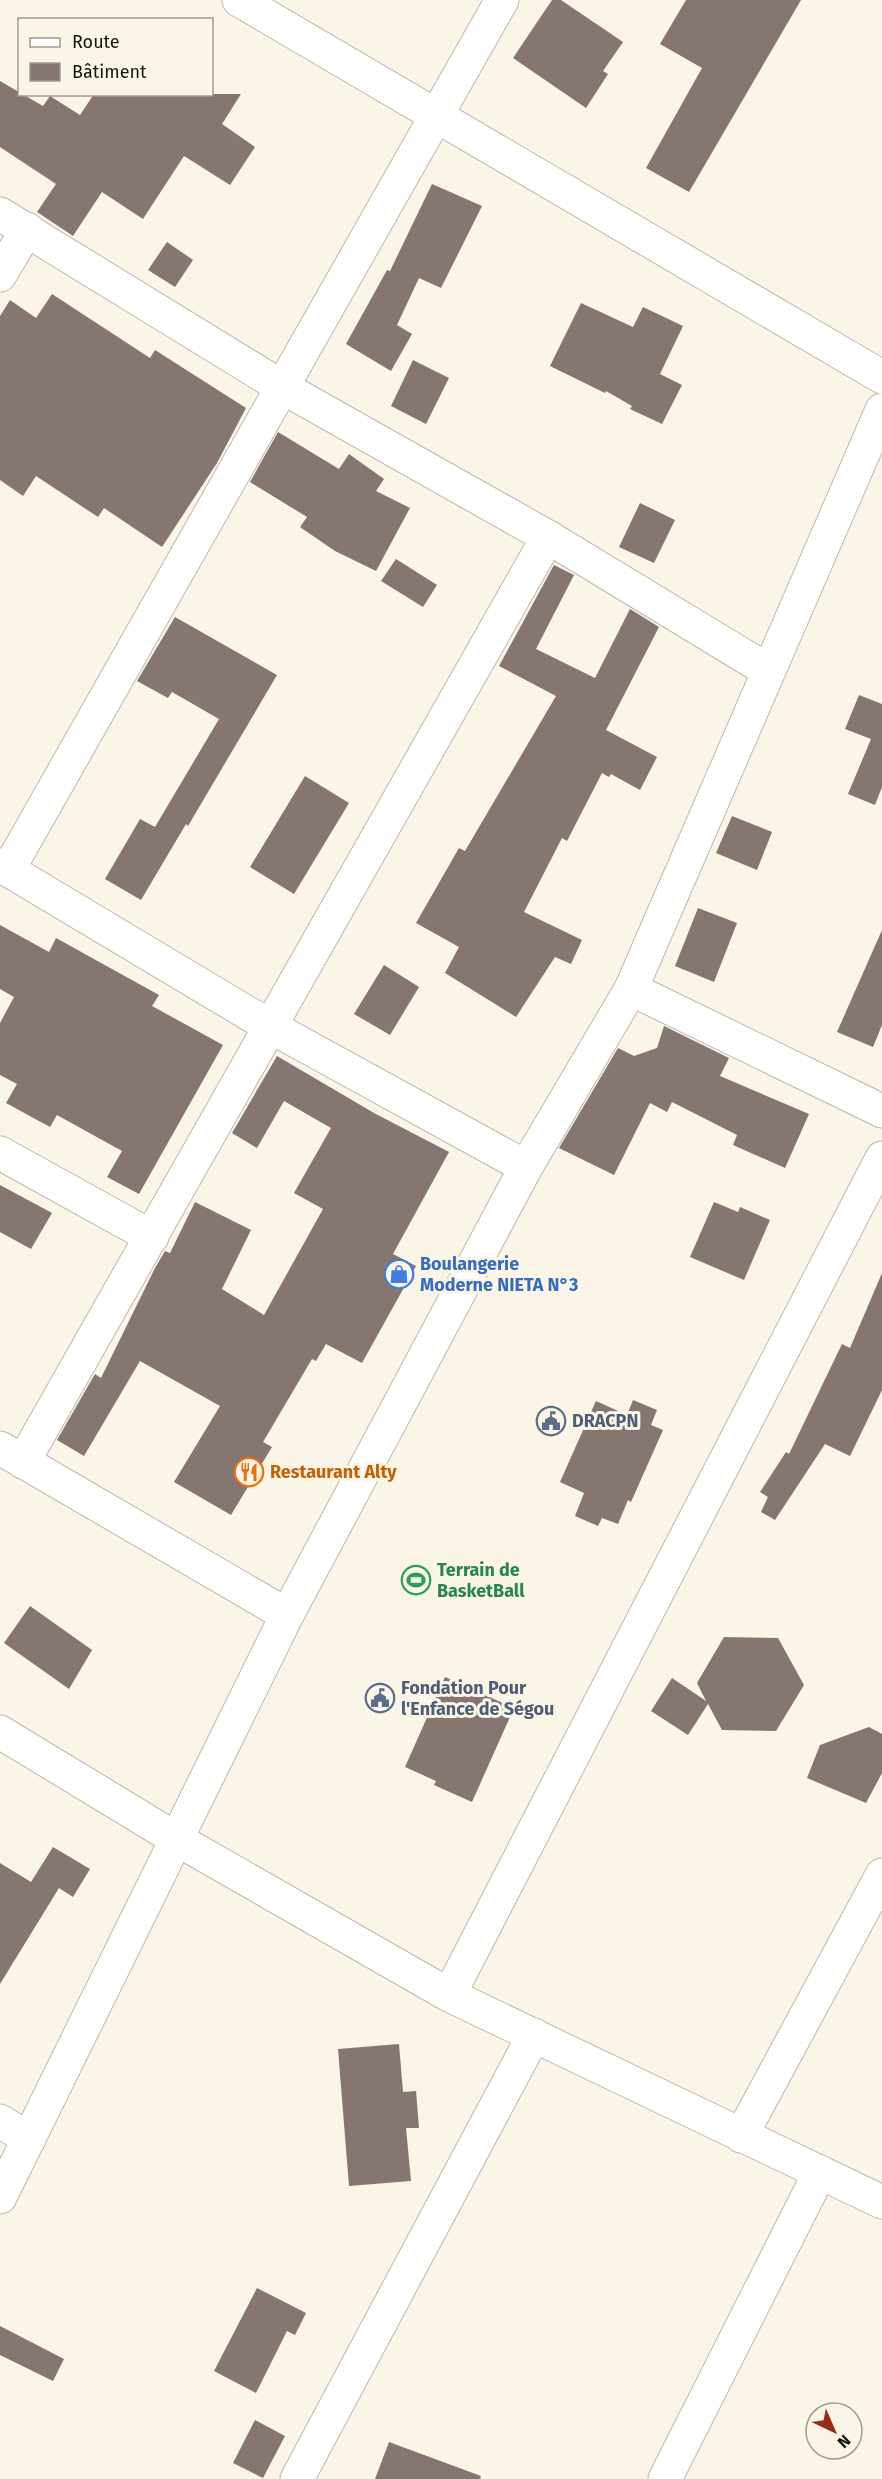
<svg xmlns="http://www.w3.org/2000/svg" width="882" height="2479" viewBox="0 0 882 2479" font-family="'Fira Sans',sans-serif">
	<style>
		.building { fill: #857671 }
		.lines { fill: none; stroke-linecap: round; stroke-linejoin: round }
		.street-casing { stroke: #bdb9ab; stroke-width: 35 }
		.secondary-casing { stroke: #bdb9ab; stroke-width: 35 }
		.street { stroke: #fff; stroke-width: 33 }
		.secondary { stroke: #fff; stroke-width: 33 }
		.labels { text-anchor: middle; stroke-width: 6; stroke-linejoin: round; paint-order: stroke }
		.shop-label { font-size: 18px; font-weight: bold; fill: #366cbe; stroke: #faf5e6; text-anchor: start }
		.service-label { font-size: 18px; font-weight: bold; fill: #4e5e75; stroke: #faf5e6; text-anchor: start }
		.food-label { font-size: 18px; font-weight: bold; fill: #c56008; stroke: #faf5e6; text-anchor: start }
		.leisure-label { font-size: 18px; font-weight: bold; fill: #27864d; stroke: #faf5e6; text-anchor: start }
	</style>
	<rect width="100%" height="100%" fill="#faf5e6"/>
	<g class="building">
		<path d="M552,0H561L623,42L603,71L608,74L586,108L513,58Z"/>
		<path d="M686,0H801L689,192L646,168L702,68L660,44Z"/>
		<path d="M0,81L43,106L50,96L80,115L94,94H241L222,124L255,147L230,185L184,156L143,219L102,192L73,236L37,212L56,184L0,147Z"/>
		<path d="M432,184L482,206L441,288L419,278L397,325L412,334L391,371L346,344L387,270L390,271Z"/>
		<path d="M167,242L193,260L175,287L148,270Z"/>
		<path d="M52,294L150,358L155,350L246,408L217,463L162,547L104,508L98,517L36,476L23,496L0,480V316L10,300L36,318Z"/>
		<path d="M581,303L633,327L643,307L683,326L660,374L682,385L662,424L630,409L632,406L606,391L605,393L550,366Z"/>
		<path d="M413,360L449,378L426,424L391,406Z"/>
		<path d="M278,432L339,469L349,454L384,479L376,491L410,508L376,571L335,551L300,527L307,517L250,482Z"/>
		<path d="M640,503L675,520L654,563L619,547Z"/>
		<path d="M396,559L437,585L423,607L381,581Z"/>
		<path d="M554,565L574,575L536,649L595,678L630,609L659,627L606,730L657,757L640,790L611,774L609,777L602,773L567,841L562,838L524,912L582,940L571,964L555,957L516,1017L445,973L459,947L416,923L459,848L465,851L556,696L499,666Z"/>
		<path d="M175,617L277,675L188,826L186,824L141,900L105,879L140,819L155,827L219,719L172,692L168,698L137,681Z"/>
		<path d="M859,695L882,704V787L875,805L848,794L871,739L845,729Z"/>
		<path d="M305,776L349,803L294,894L250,867Z"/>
		<path d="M732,816L772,832L757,870L716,853Z"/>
		<path d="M698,908L737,923L714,982L675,966Z"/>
		<path d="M0,925L49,952L56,938L159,995L152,1006L223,1045L139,1194L107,1177L122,1151L57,1115L50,1127L6,1103L17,1084L0,1075V1023L14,997L0,989Z"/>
		<path d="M882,930V1025L873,1047L837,1032Z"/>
		<path d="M384,965L419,987L390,1035L354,1014Z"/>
		<path d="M664,1026L729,1058L720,1076L809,1114L785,1168L733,1145L737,1135L672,1102L667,1112L650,1103L614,1175L559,1148L618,1048L634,1056L657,1048Z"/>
		<path d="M277,1056L374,1113L449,1152L393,1254L416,1266L362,1363L326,1344L316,1361L312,1359L263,1442L272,1447L231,1515L174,1482L220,1406L140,1361L84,1456L57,1440L95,1374L101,1378L155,1268L165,1251L170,1253L195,1202L251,1230L222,1289L264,1315L323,1209L294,1193L331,1128L284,1101L257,1148L232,1133Z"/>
		<path d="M0,1185L52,1213L31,1249L0,1232Z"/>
		<path d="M714,1202L738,1212L740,1207L770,1220L744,1280L690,1257Z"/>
		<path d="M882,1273V1390L850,1456L825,1444L775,1520L761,1512L768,1497L760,1492L786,1452L789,1454L842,1344L850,1348Z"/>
		<path d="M633,1400L657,1410L651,1425L663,1430L631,1502L628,1500L618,1524L602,1518L598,1526L575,1516L584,1493L560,1482L596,1401L627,1415Z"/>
		<path d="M30,1606L92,1650L69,1689L4,1643Z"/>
		<path d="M724,1637L778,1638L804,1685L776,1731L722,1730L708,1704L688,1735L651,1711L672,1678L706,1701L697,1683Z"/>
		<path d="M445,1677L514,1708L472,1802L434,1785L436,1781L405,1767Z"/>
		<path d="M869,1727L882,1734V1773L866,1803L807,1778L820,1745Z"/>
		<path d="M53,1847L90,1869L73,1897L59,1888L0,1984V1863L31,1882Z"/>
		<path d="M399,2044L403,2092L416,2091L419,2128H406L411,2181L349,2186L338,2049Z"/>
		<path d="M257,2288L306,2313L295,2335L287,2331L256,2393L214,2371Z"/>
		<path d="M0,2326L64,2359L53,2381L0,2355Z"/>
		<path d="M255,2420L285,2436L263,2478L233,2463Z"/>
		<path d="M389,2442L481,2476L480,2479H375Z"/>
	</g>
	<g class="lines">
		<g class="street-casing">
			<g id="street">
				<path d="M0,214L282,387L548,537L767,670"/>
				<path d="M0,275L27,229"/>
				<path d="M0,865L271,1027L526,1167"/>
				<path d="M8,870L502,0"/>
				<path d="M631,989L882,1111"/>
				<path d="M0,1153L152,1237"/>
				<path d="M0,1448L287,1615"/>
				<path d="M23,1462L548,537"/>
				<path d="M0,1732L178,1840L449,1995L882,2202"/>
				<path d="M449,1995L882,1158"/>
				<path d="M0,2121L29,2139"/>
				<path d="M741,2136L882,1875"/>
				<path d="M0,2197L287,1615L526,1167L631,989L882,410"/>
				<path d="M297,2479L534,2035"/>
				<path d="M665,2479L820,2172"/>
			</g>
		</g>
		<g class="secondary-casing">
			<path id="secondary" d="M239,0L882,377"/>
		</g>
		<use href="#street" class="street"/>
		<use href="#secondary" class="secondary"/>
	</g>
	<defs>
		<g id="shop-ring" transform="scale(1.5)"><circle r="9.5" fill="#faf5e6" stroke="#3f7fe0" stroke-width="1.5"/><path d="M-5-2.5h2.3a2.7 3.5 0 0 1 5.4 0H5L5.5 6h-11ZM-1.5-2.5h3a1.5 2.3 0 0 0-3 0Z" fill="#3f7fe0"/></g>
		<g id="civic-ring" transform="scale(1.5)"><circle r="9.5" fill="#faf5e6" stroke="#5c6f8a" stroke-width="1.5"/><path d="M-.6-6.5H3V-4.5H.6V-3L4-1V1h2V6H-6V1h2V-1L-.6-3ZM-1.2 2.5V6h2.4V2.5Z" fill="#5c6f8a"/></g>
		<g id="restaurant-ring" transform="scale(1.5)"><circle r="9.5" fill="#faf5e6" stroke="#e8710a" stroke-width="1.5"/><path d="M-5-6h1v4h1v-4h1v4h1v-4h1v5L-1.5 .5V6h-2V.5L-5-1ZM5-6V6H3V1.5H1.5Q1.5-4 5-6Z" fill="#e8710a"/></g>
		<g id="stadium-ring" transform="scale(1.5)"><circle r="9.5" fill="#faf5e6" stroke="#2e9e5b" stroke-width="1.5"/><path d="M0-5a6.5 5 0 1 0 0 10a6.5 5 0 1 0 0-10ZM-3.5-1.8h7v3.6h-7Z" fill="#2e9e5b"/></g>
	</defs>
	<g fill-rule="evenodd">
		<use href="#shop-ring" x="399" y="1274"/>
		<use href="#civic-ring" x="551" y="1421"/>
		<use href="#restaurant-ring" x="249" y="1472"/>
		<use href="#stadium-ring" x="416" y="1580"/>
		<use href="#civic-ring" x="380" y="1698"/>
	</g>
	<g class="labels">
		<g class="shop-label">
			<text x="420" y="1270">Boulangerie<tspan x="420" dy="21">Moderne NIETA N°3</tspan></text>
		</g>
		<g class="service-label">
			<text x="572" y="1427">DRACPN</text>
			<text x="401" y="1694">Fondation Pour<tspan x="401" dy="21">l'Enfance de Ségou</tspan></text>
		</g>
		<g class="food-label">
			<text x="270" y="1478">Restaurant Alty</text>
		</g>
		<g class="leisure-label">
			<text x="437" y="1576">Terrain de<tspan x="437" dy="21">BasketBall</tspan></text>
		</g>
	</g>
	<rect x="18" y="18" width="195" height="78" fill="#faf5e6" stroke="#9f9b90" stroke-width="1.5"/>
	<rect x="30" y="38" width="30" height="9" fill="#ffffff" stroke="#9f9b90" stroke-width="1.5"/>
	<text x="72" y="48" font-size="18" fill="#161510">Route</text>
	<rect x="30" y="63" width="30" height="18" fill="#857671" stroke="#9f9b90" stroke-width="1.5"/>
	<text x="72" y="78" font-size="18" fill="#161510">Bâtiment</text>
	<g transform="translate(834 2431) rotate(136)"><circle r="28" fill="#faf5e6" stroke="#9f9b90" stroke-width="1.5"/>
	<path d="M0-4.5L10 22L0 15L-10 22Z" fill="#962c19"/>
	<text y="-9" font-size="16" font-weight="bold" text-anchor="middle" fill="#161510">N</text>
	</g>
</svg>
